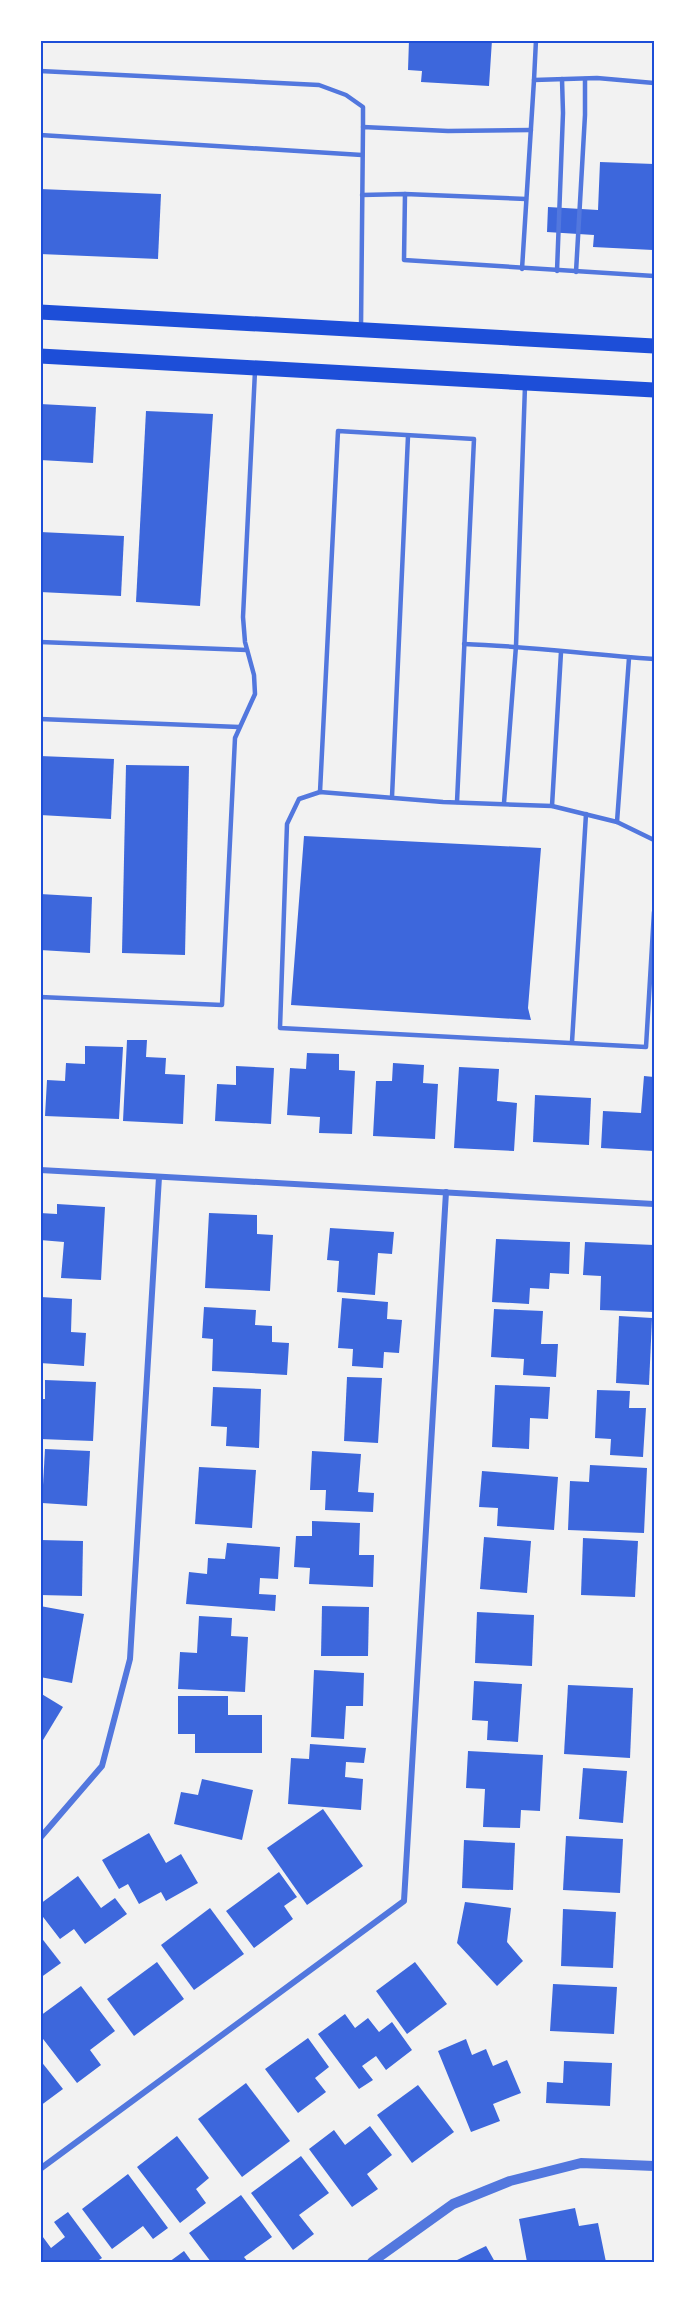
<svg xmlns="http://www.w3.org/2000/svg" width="695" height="2303" viewBox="0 0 695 2303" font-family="Jost,sans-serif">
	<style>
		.building { fill: #3d67dc }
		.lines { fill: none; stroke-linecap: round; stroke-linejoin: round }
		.service { stroke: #5277de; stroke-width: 4.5 }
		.minor { stroke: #5277de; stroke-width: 6 }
		.tertiary { stroke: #5277de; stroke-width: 10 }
		.primary { stroke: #1d4ed8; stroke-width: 15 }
		.neatline { fill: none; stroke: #1d4ed8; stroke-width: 2 }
	</style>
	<rect width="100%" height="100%" fill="#f2f2f2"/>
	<g class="building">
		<path d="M409,40H492L489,86L421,82L422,71L408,70Z"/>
		<path d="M600,162L654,164L653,250L593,247L594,235L547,232L548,207L598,210Z"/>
		<path d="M40,189L161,194L158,259L40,254Z"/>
		<path d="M40,404L96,407L93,463L40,460Z"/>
		<path d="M146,411L213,414L200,606L136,602Z"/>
		<path d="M40,532L124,536L121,596L40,592Z"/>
		<path d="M40,756L114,759L111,819L40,815Z"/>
		<path d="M126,765L189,766L185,955L122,953Z"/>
		<path d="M304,836L541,848L528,1008L531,1020L291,1005Z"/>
		<path d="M40,894L92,897L90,953L40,950Z"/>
		<path d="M127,1040H147L146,1057L166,1058L165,1074L185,1075L183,1124L123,1121Z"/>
		<path d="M85,1046L123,1047L119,1119L45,1116L47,1080L65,1081L66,1063L85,1064Z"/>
		<path d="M307,1053L339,1054V1070L355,1071L352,1134L319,1133L320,1117L287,1115L290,1068L306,1069Z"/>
		<path d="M393,1063L424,1065L423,1083L438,1084L435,1139L373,1136L376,1081H392Z"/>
		<path d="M236,1066L274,1068L271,1124L215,1121L217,1084L236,1085Z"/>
		<path d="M459,1067L499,1069L497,1101L517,1103L514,1151L454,1148Z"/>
		<path d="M644,1076L654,1077V1151L601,1148L603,1111L641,1113Z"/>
		<path d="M535,1095L591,1098L589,1145L533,1142Z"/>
		<path d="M57,1204L105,1207L101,1280L61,1278L64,1242L40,1240V1213L57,1214Z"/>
		<path d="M209,1213L257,1215V1234L273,1235L270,1291L205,1288Z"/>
		<path d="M330,1228L394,1232L392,1254L378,1253L375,1295L337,1292L339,1261L327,1260Z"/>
		<path d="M496,1239L570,1242L569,1274L550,1273L549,1289L530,1288L529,1304L492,1302Z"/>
		<path d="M585,1242L654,1245V1312L600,1310L601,1276L583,1275Z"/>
		<path d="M41,1297L72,1299L71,1332L86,1333L84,1366L40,1363Z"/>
		<path d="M342,1298L388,1302L387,1319L402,1320L399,1353L384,1352L383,1368L352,1366L353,1349L338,1348Z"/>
		<path d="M204,1307L256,1310L255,1325L272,1326V1342L289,1343L287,1375L212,1371L213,1339L202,1338Z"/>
		<path d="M494,1309L543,1311L541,1344H558L556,1377L523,1375L524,1359L491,1357Z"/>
		<path d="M619,1316L652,1318L649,1385L616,1383Z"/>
		<path d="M347,1377L382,1378L378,1443L344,1441Z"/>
		<path d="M45,1380L96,1382L93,1441L40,1439V1399H45Z"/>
		<path d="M495,1385L550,1387L548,1419L530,1418L529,1449L492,1447Z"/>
		<path d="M213,1387L261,1389L259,1448L226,1446L227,1427L211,1426Z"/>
		<path d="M597,1390L630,1391L629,1408H646L643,1457L610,1455L611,1439L595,1438Z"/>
		<path d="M45,1449L90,1451L87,1506L42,1503Z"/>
		<path d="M312,1451L361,1454L358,1492L374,1493L373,1512L325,1510L326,1490H310Z"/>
		<path d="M590,1465L647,1468L644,1533L568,1530L570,1481L589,1482Z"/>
		<path d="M199,1467L256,1470L252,1528L195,1524Z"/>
		<path d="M482,1471L558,1477L554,1530L497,1526L498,1508L479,1507Z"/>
		<path d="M312,1521L360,1523L359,1555H374L373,1587L309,1584L310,1568L294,1567L296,1536H312Z"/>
		<path d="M484,1537L531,1541L527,1593L480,1589Z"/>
		<path d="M583,1538L638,1541L635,1597L581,1595Z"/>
		<path d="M40,1540L83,1541L82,1596L40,1595Z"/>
		<path d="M227,1543L280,1547L278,1579L260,1578L259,1594L276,1595L275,1611L186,1604L189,1572L207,1574L208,1558L225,1559Z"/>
		<path d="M40,1606L84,1614L72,1683L40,1677Z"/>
		<path d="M322,1606L369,1607L368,1656H321Z"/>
		<path d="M477,1612L534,1615L532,1666L475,1663Z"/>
		<path d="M199,1616L232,1618L231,1636L248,1637L245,1692L178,1689L180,1652L197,1653Z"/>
		<path d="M314,1670L364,1673L363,1706H346L344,1739L311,1737Z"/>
		<path d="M474,1681L522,1684L518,1742L487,1740L488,1721L472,1720Z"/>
		<path d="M568,1685L633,1688L630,1758L564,1754Z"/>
		<path d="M40,1693L63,1707L40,1745Z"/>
		<path d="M178,1696H228V1715H262V1753H195V1734H178Z"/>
		<path d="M310,1744L366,1748L364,1763L346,1762L345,1777L363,1779L361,1810L288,1804L291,1758L309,1759Z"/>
		<path d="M468,1751L543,1755L540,1811L521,1810L520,1828L483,1827L485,1789L466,1788Z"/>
		<path d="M583,1768L627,1771L623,1823L579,1819Z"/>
		<path d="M202,1779L253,1790L242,1840L174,1824L181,1792L198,1795Z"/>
		<path d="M323,1809L363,1866L307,1905L267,1848Z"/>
		<path d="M149,1833L166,1863L181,1854L198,1883L166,1901L161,1892L139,1904L128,1884L119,1889L102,1860Z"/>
		<path d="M566,1836L623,1839L620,1893L563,1890Z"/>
		<path d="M464,1840L515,1843L513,1890L462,1888Z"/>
		<path d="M279,1872L297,1897L284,1906L293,1919L254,1948L226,1911Z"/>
		<path d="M78,1876L101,1908L115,1898L127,1914L85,1944L74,1929L60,1939L40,1913V1904Z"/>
		<path d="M465,1902L511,1908L507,1942L523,1961L497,1986L457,1943Z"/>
		<path d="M210,1908L244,1954L194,1990L161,1945Z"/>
		<path d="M563,1909L616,1912L613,1968L561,1966Z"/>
		<path d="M40,1936L61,1963L40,1978Z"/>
		<path d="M157,1962L184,1999L134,2036L107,1999Z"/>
		<path d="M415,1962L447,2004L407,2034L376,1991Z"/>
		<path d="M553,1984L617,1987L614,2034L550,2031Z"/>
		<path d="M81,1986L115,2031L90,2050L101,2065L77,2083L40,2035V2016Z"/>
		<path d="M345,2014L355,2028L368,2018L379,2032L392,2022L412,2050L386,2070L376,2056L362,2066L373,2080L359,2089L318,2034Z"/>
		<path d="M308,2038L329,2067L315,2078L326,2092L298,2113L265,2069Z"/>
		<path d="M466,2039L472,2055L486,2049L493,2066L507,2060L521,2093L493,2104L500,2121L471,2132L438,2051Z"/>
		<path d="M40,2060L63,2089L40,2106Z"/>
		<path d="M564,2061L612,2063L610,2106L546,2103L547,2082L563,2083Z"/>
		<path d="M246,2083L290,2141L242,2177L198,2119Z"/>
		<path d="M418,2085L454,2132L412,2163L377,2115Z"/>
		<path d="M370,2126L392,2155L367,2174L378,2189L352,2207L309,2149L334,2130L345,2145Z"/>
		<path d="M177,2136L209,2178L196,2189L206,2203L180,2223L137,2167Z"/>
		<path d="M301,2156L329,2193L299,2215L314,2234L293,2250L251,2193Z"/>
		<path d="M128,2174L168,2228L153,2239L143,2226L112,2249L82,2209Z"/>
		<path d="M241,2195L272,2237L244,2257L248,2262H211L189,2233Z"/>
		<path d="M575,2208L579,2226L598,2223L606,2262H527L519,2219Z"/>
		<path d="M68,2212L102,2258L96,2262H40V2233L51,2248L65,2237L54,2222Z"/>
		<path d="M486,2246L495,2262H453Z"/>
		<path d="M184,2251L192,2262H169Z"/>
	</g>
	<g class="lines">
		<g class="service">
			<path d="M536,40L534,80L597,78L654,83"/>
			<path d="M40,71L319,85L346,95L363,107V127"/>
			<path d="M40,135L362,155"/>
			<path d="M405,194L404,260L654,276"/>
			<path d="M362,195L405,194L526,199"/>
			<path d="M522,269L534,80"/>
			<path d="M557,271L563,113L562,79"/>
			<path d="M576,272L585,115V79"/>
			<path d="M361,328L363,127L448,131L531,130"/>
			<path d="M40,642L247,650"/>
			<path d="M464,644C528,646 591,655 654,659"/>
			<path d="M40,719L239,727"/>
			<path d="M320,792L338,431L474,439L457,802"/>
			<path d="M392,797L408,436"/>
			<path d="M504,803L516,646L525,386"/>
			<path d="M552,806L561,652"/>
			<path d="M617,822L629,658"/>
			<path d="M654,840L617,822L552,806L443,802L320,792L299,799L287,824L280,1028L646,1047L654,912"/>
			<path d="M40,997L222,1005L235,738L255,694L254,675L245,642L243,617L255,371"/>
			<path d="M572,1042L586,814"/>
		</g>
		<g class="minor">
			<path d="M40,1170L654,1204"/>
			<path d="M40,1838L102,1766L130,1659L159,1177"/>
			<path d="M40,2169L404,1901L446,1192"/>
		</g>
		<path class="tertiary" d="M372,2262L453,2204L510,2181L581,2163L654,2166"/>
		<g class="primary">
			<path d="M40,312L654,346"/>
			<path d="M40,356L654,390"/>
		</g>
	</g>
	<rect width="695" height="2303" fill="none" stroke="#ffffff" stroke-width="84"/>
	<rect x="42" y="42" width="611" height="2219" class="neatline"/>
</svg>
